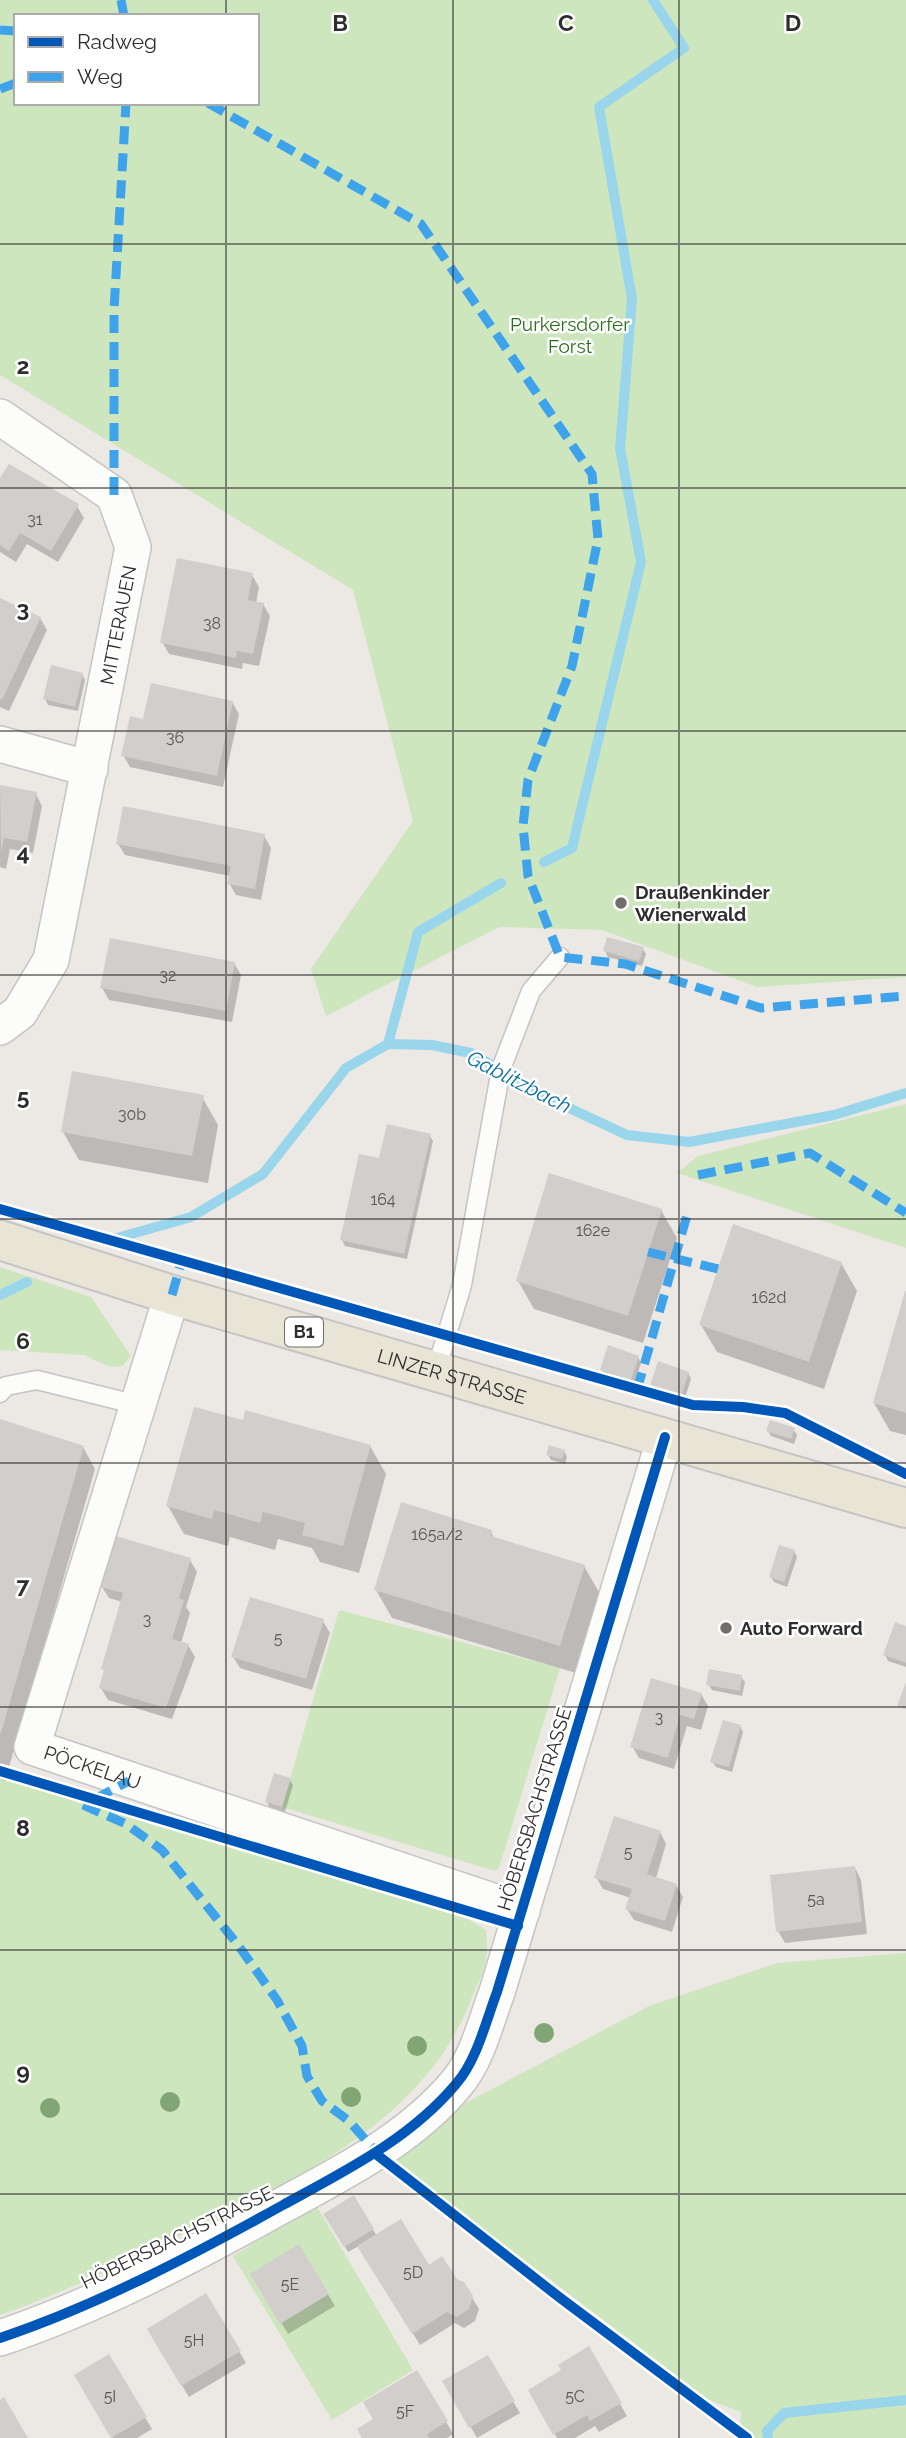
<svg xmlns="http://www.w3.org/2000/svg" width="906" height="2438" viewBox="0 0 906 2438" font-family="Raleway,sans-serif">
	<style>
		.green { fill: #cee6be; fill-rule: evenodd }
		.shadow { fill: #0003 }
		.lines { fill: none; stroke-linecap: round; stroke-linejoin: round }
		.stream { stroke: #99d6ec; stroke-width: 10 }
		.building { fill: #d1cecb }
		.lane-casing { stroke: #c5c4c5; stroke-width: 21 }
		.street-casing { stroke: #c5c4c5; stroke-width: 38 }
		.primary-casing { stroke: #c6c5c4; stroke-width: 42 }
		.lane { stroke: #fcfcfb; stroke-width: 18 }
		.street { stroke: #fcfcfb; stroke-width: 35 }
		.primary { stroke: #e8e4d6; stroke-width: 38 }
		.quiet { stroke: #3ea3eb; stroke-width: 9; stroke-dasharray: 18 9; stroke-linecap: butt }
		.cycleway-casing { stroke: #fff; stroke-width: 15 }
		.cycleway { stroke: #0057b8; stroke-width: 10 }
		.tree { fill: #82a575 }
		.grid { fill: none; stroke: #2e2e2e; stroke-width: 2; stroke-opacity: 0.55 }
		.poi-dot { fill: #706f6e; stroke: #fff; stroke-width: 2.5 }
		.labels { text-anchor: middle; stroke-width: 5; stroke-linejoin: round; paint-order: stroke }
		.number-label { font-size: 16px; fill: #585857 }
		.shield { fill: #fff; stroke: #6d6d6d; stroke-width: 2 }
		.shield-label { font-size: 18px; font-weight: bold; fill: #2e2e2e }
		.park-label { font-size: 19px; fill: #2c6e1b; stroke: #fff }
		.street-label { font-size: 19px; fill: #2e2e2e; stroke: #fff }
		.poi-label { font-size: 19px; font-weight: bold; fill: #2e2e2e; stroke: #fff; text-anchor: start }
		.water-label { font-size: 21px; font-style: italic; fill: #0d6fa3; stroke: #fff }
		.grid-label { font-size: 23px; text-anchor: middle; font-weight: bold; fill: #2e2e2e; stroke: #fff; stroke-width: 5; stroke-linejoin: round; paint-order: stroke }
	</style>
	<rect width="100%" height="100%" fill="#ece8e4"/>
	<g class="green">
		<path d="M0,0H906V977L757,987L602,930L499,927L326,1016L311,969L413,821L353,590L0,375ZM16,16H257V103H16Z"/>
		<path d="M906,1104V1248L677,1173L698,1156Z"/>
		<path d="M0,1267L91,1297L131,1356L122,1366L110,1367L84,1355L0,1350Z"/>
		<path d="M339,1610L560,1668L499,1868L495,1871L282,1807Z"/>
		<path d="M0,1777L468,1919L486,1930C490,1967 482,1972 469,2005C419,2125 295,2179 185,2233C124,2263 64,2293 0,2315Z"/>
		<path d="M906,1953V2438H740L741,2412L709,2400L390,2158L458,2107L649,2006L777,1963Z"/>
		<path d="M316,2205L413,2370L332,2420L233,2256Z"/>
	</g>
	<g class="shadow">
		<path d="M0,482L77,506L84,518L58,562L27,544L16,562L0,552Z"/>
		<path d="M252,575L259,587L256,603L263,604L270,616L259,666L243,663L242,669L169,654L162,642Z"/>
		<path d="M0,600L40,618L47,630L9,711L0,707Z"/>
		<path d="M82,674L85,680L78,711L48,705L45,699Z"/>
		<path d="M232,702L239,714L223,787L130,767L123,755L145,721Z"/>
		<path d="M0,787L36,794L42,806L33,853L10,849L6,869L0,867Z"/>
		<path d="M264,836L271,848L261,900L236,895L229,883L230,876L125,855L118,844Z"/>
		<path d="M642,948L646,954L642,966L608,957L605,951Z"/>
		<path d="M234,963L241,975L232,1022L109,1000L102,988Z"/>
		<path d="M202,1097L218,1125L208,1183L79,1160L63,1132Z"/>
		<path d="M430,1136L433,1141L407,1259L345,1246L342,1240Z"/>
		<path d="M661,1210L677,1238L643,1343L534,1309L518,1281Z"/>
		<path d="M841,1263L857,1291L824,1389L717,1352L701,1325Z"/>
		<path d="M906,1295V1435L890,1431L874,1403Z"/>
		<path d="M638,1357L641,1363L634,1385L605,1376L602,1370Z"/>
		<path d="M688,1373L691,1379L684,1401L655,1392L652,1386Z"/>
		<path d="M0,1421L83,1447L95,1469L5,1781L0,1779Z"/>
		<path d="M244,1422L370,1446L386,1474L359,1573L320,1562L312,1548L278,1539L275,1550L230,1537L228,1546L184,1534L168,1506Z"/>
		<path d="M794,1430L797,1435L794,1444L771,1436L768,1431Z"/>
		<path d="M564,1451L567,1457L565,1464L551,1460L548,1455Z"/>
		<path d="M491,1532L495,1539L584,1566L600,1594L576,1673L392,1618L376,1590Z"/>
		<path d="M794,1551L797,1557L787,1587L774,1582L771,1577Z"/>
		<path d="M190,1560L197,1572L186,1607L190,1613L181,1643L188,1645L195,1657L172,1719L108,1700L101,1688L105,1673L103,1669L122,1602L109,1598L102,1587Z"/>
		<path d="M323,1621L330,1633L312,1690L240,1668L233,1657Z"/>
		<path d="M906,1628V1667L888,1661L885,1655Z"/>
		<path d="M741,1677L745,1682L742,1696L712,1690L708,1684Z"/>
		<path d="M701,1694L708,1706L701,1730L687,1726L674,1769L639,1758L632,1746Z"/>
		<path d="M740,1726L743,1732L732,1772L716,1767L712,1761Z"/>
		<path d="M289,1779L293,1785L285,1812L270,1808L267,1802Z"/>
		<path d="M660,1832L666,1844L656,1878L676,1885L683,1897L672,1932L634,1920L627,1909L631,1898L603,1889L596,1877Z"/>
		<path d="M855,1868L861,1880L867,1934L785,1943L778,1931Z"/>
		<path d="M353,2198L377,2236L428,2267L463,2283L479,2309L475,2321L464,2328L455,2323L420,2345L359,2246L348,2252L326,2214Z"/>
		<path d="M299,2246L335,2306L288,2334L252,2274Z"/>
		<path d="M206,2296L246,2363L189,2397L149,2330Z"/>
		<path d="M588,2349L627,2416L599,2432L595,2426L575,2438H557L530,2390L564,2371Z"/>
		<path d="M109,2357L152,2429L137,2438H113L76,2376Z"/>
		<path d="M487,2357L520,2413L477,2438L445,2382Z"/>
		<path d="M417,2372L453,2434L447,2438H364L375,2420Z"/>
	</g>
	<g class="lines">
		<g class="stream">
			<path d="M544,862L572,848L641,562L620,448L632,299L599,107L684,48L653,0"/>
			<path d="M388,1044L418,932L501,883"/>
			<path d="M110,1240L191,1217L263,1174L346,1068L388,1044L432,1045L471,1053L552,1100L627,1135L689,1142L834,1115L906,1093"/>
			<path d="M0,1295L27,1282"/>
			<path d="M768,2438L767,2431L784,2413L906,2400"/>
		</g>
	</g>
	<g class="building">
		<path d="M9,464L79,504L51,551L20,533L9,551L0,545V478Z"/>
		<path d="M177,558L253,573L248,600L264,603L253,654L237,651L236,658L160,643Z"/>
		<path d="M0,598L41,617L2,700L0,699Z"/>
		<path d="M51,665L83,673L75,707L43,699Z"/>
		<path d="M151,683L233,701L217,776L121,756L130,716L143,719Z"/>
		<path d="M0,785L37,792L27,842L4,838L1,852Z"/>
		<path d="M123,806L265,834L255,889L227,884L231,866L116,844Z"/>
		<path d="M607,937L644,947L639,961L603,951Z"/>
		<path d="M110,938L235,962L226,1011L100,988Z"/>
		<path d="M72,1071L204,1095L192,1156L61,1132Z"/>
		<path d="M387,1124L431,1134L404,1254L340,1240L359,1154L379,1158Z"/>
		<path d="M549,1173L662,1209L628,1316L516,1281Z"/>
		<path d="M733,1224L842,1262L809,1362L699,1325Z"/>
		<path d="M905,1291H906V1413L873,1403Z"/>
		<path d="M608,1345L639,1356L631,1380L600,1370Z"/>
		<path d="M658,1361L689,1372L681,1396L650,1386Z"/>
		<path d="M194,1407L243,1420L245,1410L371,1445L343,1546L302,1535L305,1523L263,1512L260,1523L214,1510L212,1519L166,1506Z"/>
		<path d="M0,1419L84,1446L1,1733H0Z"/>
		<path d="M770,1420L795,1428L791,1439L766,1431Z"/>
		<path d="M549,1445L565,1450L562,1459L546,1455Z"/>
		<path d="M401,1502L492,1530L491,1536L585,1565L560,1646L374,1590Z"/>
		<path d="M116,1536L191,1558L179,1598L184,1600L172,1639L189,1644L166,1708L99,1688L104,1670L101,1669L123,1593L100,1587Z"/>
		<path d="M779,1545L795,1550L784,1582L769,1577Z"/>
		<path d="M250,1597L324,1619L306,1679L231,1657Z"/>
		<path d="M895,1622L906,1626V1663L883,1655Z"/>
		<path d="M709,1669L742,1675L740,1691L706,1685Z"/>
		<path d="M651,1678L702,1693L694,1719L680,1715L668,1758L630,1747Z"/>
		<path d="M906,1682V1709L897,1706Z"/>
		<path d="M723,1720L741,1725L729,1767L710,1762Z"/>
		<path d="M274,1773L291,1778L282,1807L265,1802Z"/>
		<path d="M614,1816L661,1831L647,1874L677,1884L665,1921L625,1909L632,1889L594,1878Z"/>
		<path d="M855,1866L862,1922L776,1932L770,1875Z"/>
		<path d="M354,2195L374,2229L344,2247L323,2214Z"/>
		<path d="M401,2219L429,2265L442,2256L457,2279L464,2282L473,2296L469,2309L457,2317L447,2312L412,2334L357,2246Z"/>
		<path d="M299,2244L329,2294L280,2324L250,2274Z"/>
		<path d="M206,2293L241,2351L181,2386L147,2329Z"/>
		<path d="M589,2346L622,2403L590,2421L587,2415L553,2435L528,2390L561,2370L558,2365Z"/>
		<path d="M109,2354L147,2417L111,2438L74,2375Z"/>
		<path d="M488,2355L515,2401L469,2428L442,2381Z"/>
		<path d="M417,2370L448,2421L427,2434L429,2438H362L357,2429L373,2419L363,2402Z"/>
		<path d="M4,2397L28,2438H0V2400Z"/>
	</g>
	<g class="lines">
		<g class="lane-casing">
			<g id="lane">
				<path d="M436,1370L462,1285L501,1069L531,991L560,957"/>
				<path d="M0,1393L6,1386L37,1380L138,1405"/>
			</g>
		</g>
		<g class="street-casing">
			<g id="street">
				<path d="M0,417L114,495L133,547L51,960L20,1012L0,1027"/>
				<path d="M0,744L90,769"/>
				<path id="s1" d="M172,1295L32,1747L522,1911"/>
				<path d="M0,2338C98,2305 193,2255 283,2205C345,2171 410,2139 456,2084C477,2060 486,2021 497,1992L665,1437"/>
			</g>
		</g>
		<g class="primary-casing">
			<g id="primary">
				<path id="s2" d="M0,1240L172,1295L906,1508"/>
			</g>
		</g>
		<use href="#lane" class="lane"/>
		<use href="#street" class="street"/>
		<use href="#primary" class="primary"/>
		<g class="quiet">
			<path d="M121,0L124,16"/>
			<path d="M0,30L16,31"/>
			<path d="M0,89L16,83"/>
			<path d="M208,103L421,224L592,474L598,539L572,666L528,780L523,826L528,876L560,957L625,964L761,1008L906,996"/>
			<path d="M114,495V310L126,103"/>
			<path d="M698,1175L810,1153L906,1213"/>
			<path d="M648,1252L718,1269"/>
			<path d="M172,1295L181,1263"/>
			<path d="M637,1390L688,1212"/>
			<path d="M95,1799L129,1781"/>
			<path d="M83,1805L126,1824L162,1850L238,1945L277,2000L302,2046L307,2076L322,2101L349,2121L379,2155"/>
		</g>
		<g class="cycleway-casing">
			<g id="cycleway">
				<path d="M0,1209L693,1405L743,1407L785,1413L906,1474"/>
				<path d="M0,1771L518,1926"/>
				<path d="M376,2154L559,2297L747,2438"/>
				<path d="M0,2338C98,2305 193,2255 283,2205C345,2171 410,2139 456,2084C477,2060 486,2021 497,1992L665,1437"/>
			</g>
		</g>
		<use href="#cycleway" class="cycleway"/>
	</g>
	<g class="tree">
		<circle cx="544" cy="2033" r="10"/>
		<circle cx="417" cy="2046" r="10"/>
		<circle cx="351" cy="2097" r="10"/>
		<circle cx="170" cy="2102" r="10"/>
		<circle cx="50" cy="2108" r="10"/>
	</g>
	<path class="grid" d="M226,0V16M453,0V2438M679,0V2438M226,103V2438M0,244H906M0,488H906M0,731H906M0,975H906M0,1219H906M0,1463H906M0,1707H906M0,1950H906M0,2194H906"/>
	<g class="poi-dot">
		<circle cx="621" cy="903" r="7"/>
		<circle cx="726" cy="1628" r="7"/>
	</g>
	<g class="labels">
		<g class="number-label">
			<text x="35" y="525">31</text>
			<text x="212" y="629">38</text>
			<text x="175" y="743">36</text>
			<text x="168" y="981">32</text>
			<text x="132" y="1120">30b</text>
			<text x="383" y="1205">164</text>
			<text x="593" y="1236">162e</text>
			<text x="769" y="1303">162d</text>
			<text x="437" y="1540">165a/2</text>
			<text x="147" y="1625">3</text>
			<text x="278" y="1644">5</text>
			<text x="659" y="1723">3</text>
			<text x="628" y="1858">5</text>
			<text x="816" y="1905">5a</text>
			<text x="413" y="2278">5D</text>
			<text x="290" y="2290">5E</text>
			<text x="194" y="2346">5H</text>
			<text x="110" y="2402">5I</text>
			<text x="575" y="2402">5C</text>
			<text x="405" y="2417">5F</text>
		</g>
		<rect class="shield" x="285" y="1317.5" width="38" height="29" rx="5"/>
		<g class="shield-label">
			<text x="304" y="1338">B1</text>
		</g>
		<g class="park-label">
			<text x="570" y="331">Purkersdorfer<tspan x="570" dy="22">Forst</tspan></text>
		</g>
		<g class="street-label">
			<text transform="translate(118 625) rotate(-79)" y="7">MITTERAUEN</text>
			<text dy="7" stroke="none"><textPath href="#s2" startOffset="472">LINZER STRASSE</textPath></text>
			<text dy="7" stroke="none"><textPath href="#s1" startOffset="537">PÖCKELAU</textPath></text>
			<text transform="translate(534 1809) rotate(-73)" y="7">HÖBERSBACHSTRASSE</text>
			<text transform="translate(177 2237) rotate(-26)" y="7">HÖBERSBACHSTRASSE</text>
		</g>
		<g class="poi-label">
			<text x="635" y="899">Draußenkinder<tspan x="635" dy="22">Wienerwald</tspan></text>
			<text x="740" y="1635">Auto Forward</text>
		</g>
		<g class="water-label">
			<text transform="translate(519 1082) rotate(27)" y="7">Gablitzbach</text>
		</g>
	</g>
	<g class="grid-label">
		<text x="340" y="31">B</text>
		<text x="566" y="31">C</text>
		<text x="793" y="31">D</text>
		<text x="23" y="374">2</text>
		<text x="23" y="617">3</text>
		<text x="23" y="861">4</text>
		<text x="23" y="1105">5</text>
		<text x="23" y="1349">6</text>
		<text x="23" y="1593">7</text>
		<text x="23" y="1836">8</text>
		<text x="23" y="2080">9</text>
	</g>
	<rect x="14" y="14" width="245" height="91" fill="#ffffff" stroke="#ababab" stroke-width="2"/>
	<rect x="28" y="37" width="35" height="10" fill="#0057b8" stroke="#ababab" stroke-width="2"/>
	<text x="77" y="49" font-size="21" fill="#2e2e2e">Radweg</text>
	<rect x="28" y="72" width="35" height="10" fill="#3ea3eb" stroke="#ababab" stroke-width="2"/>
	<text x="77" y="84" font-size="21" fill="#2e2e2e">Weg</text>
</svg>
